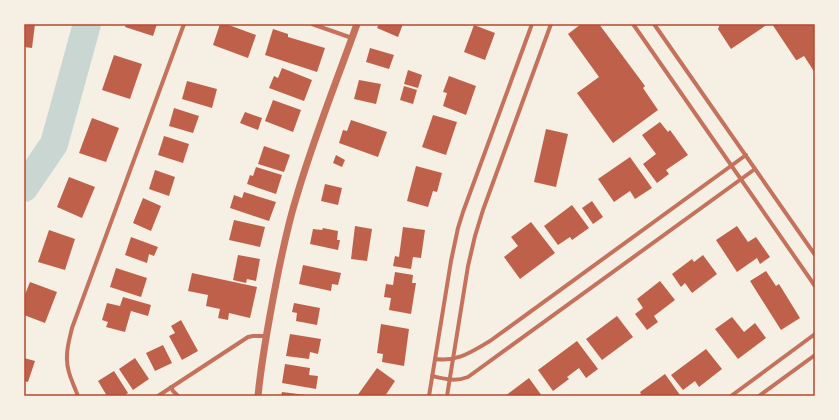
<svg xmlns="http://www.w3.org/2000/svg" width="839" height="420" viewBox="0 0 839 420" font-family="'Archivo Narrow',sans-serif">
	<style>
		.lines { fill: none; stroke-linecap: round; stroke-linejoin: round }
		.river { stroke: #c9d6d2; stroke-width: 28 }
		.building { fill: #bf614a }
		.minor { stroke: #c5725c; stroke-width: 4 }
		.tertiary { stroke: #c5725c; stroke-width: 7 }
		.neatline { fill: none; stroke: #b5482f; stroke-width: 1.5 }
	</style>
	<rect width="100%" height="100%" fill="#f6efe4"/>
	<g class="lines">
		<path class="river" d="M24,188L54,144L87,24"/>
	</g>
	<g class="building">
		<path d="M24,24H35L32,48L24,47Z"/>
		<path d="M126,24H157L153,36L125,27Z"/>
		<path d="M220,24H226L256,35L248,58L213,45Z"/>
		<path d="M379,24H403L398,37L377,28Z"/>
		<path d="M581,24H599L645,86L643,88L658,110L613,143L577,93L599,77L568,34Z"/>
		<path d="M720,24H768L731,49L718,29Z"/>
		<path d="M772,24H815V73L804,56L797,60H796Z"/>
		<path d="M474,25L495,33L485,60L464,52Z"/>
		<path d="M273,29L288,34V37L325,48L317,72L265,55Z"/>
		<path d="M370,48L394,55L389,69L366,62Z"/>
		<path d="M114,55L142,64L130,99L102,90Z"/>
		<path d="M282,68L312,80L304,101L269,88L274,76L278,78Z"/>
		<path d="M408,70L422,75L418,88L404,84Z"/>
		<path d="M449,76L476,86L466,115L443,106L447,93L443,92Z"/>
		<path d="M359,80L381,84L376,104L354,99Z"/>
		<path d="M187,81L217,89L212,108L182,99Z"/>
		<path d="M404,86L417,90L413,104L400,100Z"/>
		<path d="M273,100L301,110L293,132L265,121Z"/>
		<path d="M174,108L199,116L193,133L169,126Z"/>
		<path d="M245,112L262,118L258,130L240,123Z"/>
		<path d="M433,115L457,122L446,155L422,147Z"/>
		<path d="M92,118L119,128L106,162L79,153Z"/>
		<path d="M351,120L387,132L378,157L339,143L343,130L347,131Z"/>
		<path d="M660,122L668,132L670,130L688,155L666,170L669,174L657,183L643,164L656,154L642,135Z"/>
		<path d="M546,129L568,134L556,187L534,182Z"/>
		<path d="M164,136L189,144L183,163L158,155Z"/>
		<path d="M264,146L290,155L284,172L258,164Z"/>
		<path d="M336,155L345,160L342,167L333,163Z"/>
		<path d="M630,157L652,188L635,199L630,191L614,202L598,179Z"/>
		<path d="M416,166L442,173L437,192L433,191L428,207L407,201Z"/>
		<path d="M256,167L282,175L276,194L247,184L250,175L253,176Z"/>
		<path d="M155,170L175,177L169,196L149,189Z"/>
		<path d="M69,177L95,187L82,218L57,207Z"/>
		<path d="M325,184L342,188L338,205L321,201Z"/>
		<path d="M244,192L276,202L269,221L230,208L234,195L242,198Z"/>
		<path d="M143,198L161,206L151,231L133,223Z"/>
		<path d="M592,201L603,217L593,224L582,208Z"/>
		<path d="M572,205L589,228L572,240L570,237L558,245L544,226Z"/>
		<path d="M234,220L265,227L260,247L229,240Z"/>
		<path d="M531,222L555,253L520,279L504,257L518,246L511,237Z"/>
		<path d="M355,226L372,229L367,261L351,259Z"/>
		<path d="M737,226L748,242L756,237L770,257L760,264L757,258L737,272L716,240Z"/>
		<path d="M403,227L425,230L421,258L413,257L411,269L393,266L395,256L399,257Z"/>
		<path d="M323,228L338,231L337,240H340L338,250L310,244L313,229L322,230Z"/>
		<path d="M49,230L75,239L65,270L38,262Z"/>
		<path d="M131,237L158,247L154,256L149,254L147,263L125,255Z"/>
		<path d="M238,255L260,259L256,281L247,279L246,283L233,280Z"/>
		<path d="M703,255L717,274L692,293L685,283L681,287L672,274L692,259L694,262Z"/>
		<path d="M303,265L341,273L338,285L332,284L331,291L299,284Z"/>
		<path d="M116,268L147,278L141,297L110,287Z"/>
		<path d="M766,271L776,286L779,284L800,318L781,330L750,281Z"/>
		<path d="M395,272L413,275L412,283H416L411,314L389,310L391,298L384,297L386,284L393,285Z"/>
		<path d="M192,273L257,287L250,318L229,313L228,320L218,318L220,309L206,306L208,295L188,291Z"/>
		<path d="M660,281L675,300L654,316L658,322L647,330L635,314L643,308L637,299Z"/>
		<path d="M30,282L57,292L45,323L24,315V297Z"/>
		<path d="M123,297L151,305L148,316L131,311L125,332L106,327L108,322L102,320L107,303L120,306Z"/>
		<path d="M294,303L320,308L317,325L296,321L297,313L292,312Z"/>
		<path d="M617,316L633,337L602,360L586,339Z"/>
		<path d="M732,317L744,332L755,323L766,338L738,359L715,329Z"/>
		<path d="M181,320L198,351L182,360L169,336L175,333L171,326Z"/>
		<path d="M381,324L409,329L404,366L382,362L383,354L377,353Z"/>
		<path d="M290,334L321,339L318,354L310,352L309,359L286,356Z"/>
		<path d="M577,341L598,369L586,378L579,368L567,377L569,379L553,391L538,370Z"/>
		<path d="M163,345L172,363L155,371L146,353Z"/>
		<path d="M706,349L722,369L699,387L695,381L683,390L671,375Z"/>
		<path d="M24,358L35,361L28,382L24,381Z"/>
		<path d="M135,358L149,379L133,390L119,369Z"/>
		<path d="M285,364L310,368L309,375L318,376L316,389L282,383Z"/>
		<path d="M377,368L395,381L385,396H357Z"/>
		<path d="M114,371L128,393L124,396H107L98,381Z"/>
		<path d="M665,374L680,395L679,396H638L641,394L640,392Z"/>
		<path d="M529,378L542,396H505Z"/>
		<path d="M282,392L306,395V396H281Z"/>
	</g>
	<g class="lines">
		<g class="minor">
			<path d="M312,24L352,38"/>
			<path d="M633,24L815,286"/>
			<path d="M654,24L815,255"/>
			<path d="M435,359C458,362 471,352 490,341L746,155"/>
			<path d="M432,376C445,379 455,382 468,377L755,169"/>
			<path d="M171,387L173,391L178,396"/>
			<path d="M78,396C73,383 66,370 67,356C67,346 70,337 72,328L184,24"/>
			<path d="M158,396L248,337L253,336H266"/>
			<path d="M429,396L451,261L458,228L463,212L532,24"/>
			<path d="M447,396L468,266L475,236L483,210L551,24"/>
			<path d="M731,396L815,334"/>
			<path d="M759,396L815,355"/>
		</g>
		<path class="tertiary" d="M258,396C262,354 270,314 278,273C283,249 288,225 295,202C312,142 336,83 357,24"/>
	</g>
	<rect width="839" height="420" fill="none" stroke="#f6efe4" stroke-width="50"/>
	<rect x="25" y="25" width="789" height="370" class="neatline"/>
</svg>
